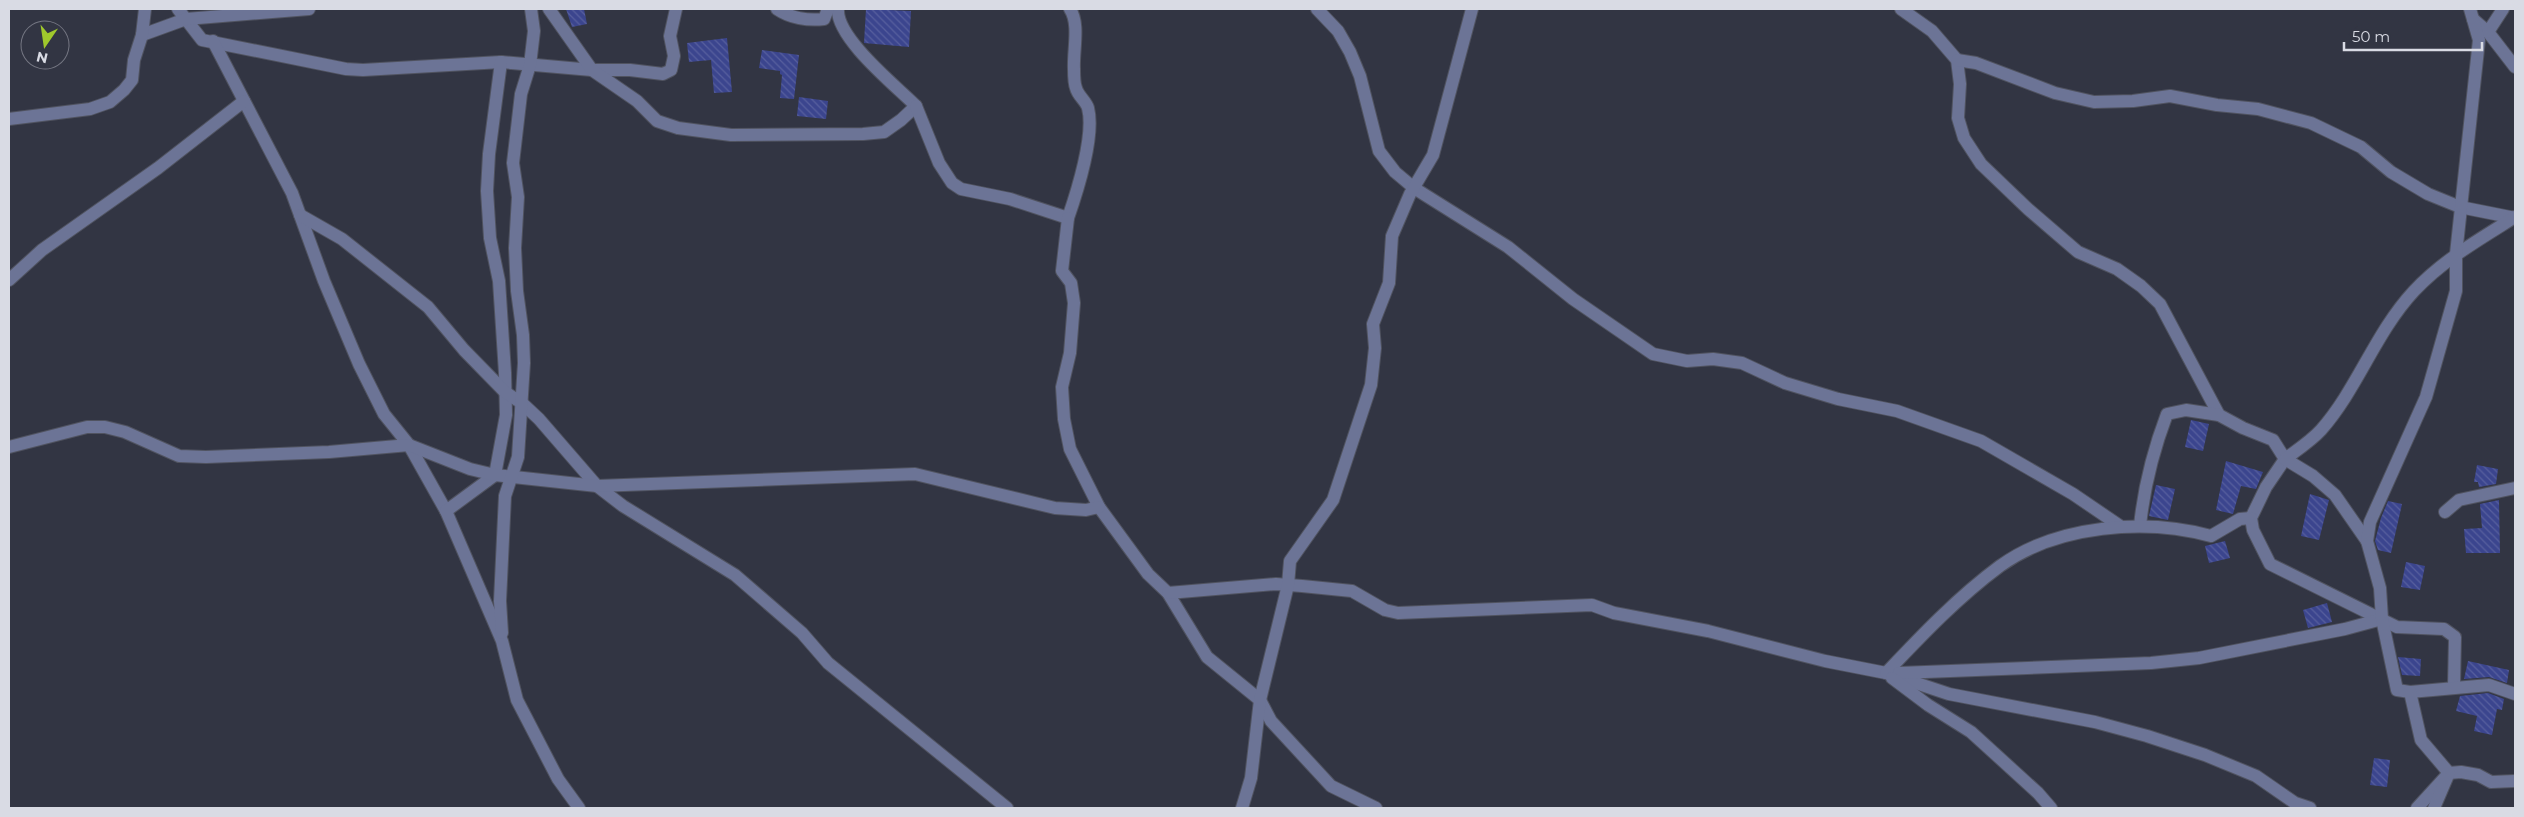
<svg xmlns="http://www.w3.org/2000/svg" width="2524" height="817" viewBox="0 0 2524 817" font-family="Montserrat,sans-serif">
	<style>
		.building { fill: url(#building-back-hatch) }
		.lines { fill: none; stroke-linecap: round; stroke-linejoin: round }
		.minor-casing { stroke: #505360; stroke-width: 14 }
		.minor { stroke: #6c7496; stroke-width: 12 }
	</style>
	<defs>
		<pattern id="building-back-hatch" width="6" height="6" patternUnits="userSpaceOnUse" patternTransform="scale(1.25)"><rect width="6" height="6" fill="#3b458e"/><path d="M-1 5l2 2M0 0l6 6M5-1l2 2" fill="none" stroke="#575f9e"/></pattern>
	</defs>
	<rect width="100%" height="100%" fill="#323543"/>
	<g class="building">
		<path d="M566,9H584L587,24L572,27Z"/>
		<path d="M866,9L911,11L909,47L864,43Z"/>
		<path d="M727,38L732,92L714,93L711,60L689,62L687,43Z"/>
		<path d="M762,50L799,55L794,99L780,98L782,75L780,74V71L759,68Z"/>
		<path d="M799,97L828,101L826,119L797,116Z"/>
		<path d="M2191,420L2209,424L2203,451L2185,447Z"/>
		<path d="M2226,461L2263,472L2256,489L2241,486L2233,514L2216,510Z"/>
		<path d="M2477,465L2498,469L2496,484L2479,487L2478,482H2474Z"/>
		<path d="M2156,485L2175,489L2168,520L2149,516Z"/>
		<path d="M2310,494L2329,500L2319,540L2301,536Z"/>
		<path d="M2499,500L2500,553H2466L2464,529L2482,528L2480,504Z"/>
		<path d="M2388,501L2402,504L2391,553L2378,550L2375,541L2381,518Z"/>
		<path d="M2225,541L2230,558L2209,563L2205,546Z"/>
		<path d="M2406,562L2425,566L2420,590L2401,587Z"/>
		<path d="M2327,603L2332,622L2308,628L2303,610Z"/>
		<path d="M2398,657L2421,659L2420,676L2402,675Z"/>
		<path d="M2468,661L2509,670L2507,683L2489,677L2464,679Z"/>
		<path d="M2488,693L2504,699L2502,710L2497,709L2492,735L2474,731L2477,716L2456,711L2460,696Z"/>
		<path d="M2374,758L2390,760L2387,787L2370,785Z"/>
	</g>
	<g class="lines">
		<g class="minor-casing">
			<g id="minor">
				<path d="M178,9L202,40L346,69L363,70L501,62L592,70H630L663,74L671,70L674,56L670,36L676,9"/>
				<path d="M549,9L592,70L637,101L657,121L678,128L731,135L863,134L884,132L901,120L916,106C896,86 836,38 838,9"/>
				<path d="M777,9C790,18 808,21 824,19L828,9"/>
				<path d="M1317,9L1338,31L1350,52L1360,76L1379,151L1395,172L1414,188L1508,247L1573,299L1653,354L1687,361L1713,359L1742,363L1785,383L1838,399L1897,411L1981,441L2073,494L2120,526"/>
				<path d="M1901,9L1932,31L1957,60L1960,84L1958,118L1964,138L1981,164L2028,209L2078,252L2117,269L2141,286L2160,304L2219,415"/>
				<path d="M2473,19L2488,32L2515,67"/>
				<path d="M2488,32L2503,9"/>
				<path d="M142,35L186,19L309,9"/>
				<path d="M213,41L292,193L324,281L359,364L384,414L409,445L446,511"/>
				<path d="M1957,60L1976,63L2055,93L2094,102L2133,101L2170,96L2217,105L2258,109L2311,123L2361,147L2391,172L2428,194L2460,207L2515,218"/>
				<path d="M501,62L489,154L487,191L490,238L499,281L505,373L506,415L495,475L446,511L502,641L517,700L558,779L579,808"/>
				<path d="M916,106L939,163L952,183L961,189L1010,199L1068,218C1077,192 1095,135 1088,108C1086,101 1078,96 1076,88C1074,83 1074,75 1074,69C1073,50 1080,24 1070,9"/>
				<path d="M9,119L90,109L110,102L124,90L132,80L134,60L142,35L145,9"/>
				<path d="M300,215L342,239L428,307L464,350L505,392L523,404L539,419L597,486L623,506L735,575L802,633L828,663L1007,808"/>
				<path d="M1068,218L1062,271L1071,283L1074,303L1070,353L1062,387L1064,419L1070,449L1099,507L1148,574L1168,593L1207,657L1260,700L1271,721L1331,786L1376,808"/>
				<path d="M9,280L42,250L158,168L244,101"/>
				<path d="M9,447L87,427H105L125,432L179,456L206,457L329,452L409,445L470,469L495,475L597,486L915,474L1055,508L1086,510L1099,507"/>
				<path d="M2445,512L2459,500L2515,488"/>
				<path d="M2140,526C2144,486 2153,451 2167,414L2186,410L2219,415L2243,428L2273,440L2285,459L2266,487L2251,518L2253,530L2270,564L2397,627L2444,629L2455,637L2454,687"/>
				<path d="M2367,541L2335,495L2313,476L2285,459C2297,450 2311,441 2321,430C2358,388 2375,333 2414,291C2443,260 2480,239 2515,217"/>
				<path d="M1168,593L1276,584L1302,586L1352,591L1385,610L1398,613L1592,605L1614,613L1708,631L1825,661L1886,673L1949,694L2095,722L2147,736L2205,755L2256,776L2295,803L2310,808"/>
				<path d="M502,633L500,601L505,496L518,457L524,363L523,335L517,291L515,248L518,197L513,163L521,94L530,65L534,31L531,9"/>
				<path d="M1886,673C1921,636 1958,597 2000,566C2057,525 2145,518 2211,536L2240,519L2251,518"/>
				<path d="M1899,673L2151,663L2199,658L2345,629L2382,619"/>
				<path d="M1892,678L1928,705L1971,732L2038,793L2051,808"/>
				<path d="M2410,692L2489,685L2515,694"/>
				<path d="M1242,808L1251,778L1260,700L1288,585L1290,561L1333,500L1371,385L1375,348L1373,324L1389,283L1392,236L1410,194L1433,155L1472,9"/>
				<path d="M2417,808L2449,773L2461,772L2478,775L2491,782L2515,781"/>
				<path d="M2434,808L2449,773L2421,740L2410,692L2397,690L2382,619L2380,588L2367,541L2370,522L2426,397L2456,291V254L2479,40L2470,9"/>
			</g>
		</g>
		<use href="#minor" class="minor"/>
	</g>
	<rect width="2524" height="817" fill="none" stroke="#d9dbe4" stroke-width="20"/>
	<g transform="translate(45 45) rotate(193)"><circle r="24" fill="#323543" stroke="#757783"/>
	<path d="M0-4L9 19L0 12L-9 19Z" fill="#a0c92c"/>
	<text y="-8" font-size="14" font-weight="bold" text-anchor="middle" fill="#d9dbe4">N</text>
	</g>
	<path d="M2344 42v8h138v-8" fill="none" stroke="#d9dbe4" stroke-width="2.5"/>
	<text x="2352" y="42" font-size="15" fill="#d9dbe4" stroke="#323543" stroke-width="4" paint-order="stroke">50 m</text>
</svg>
